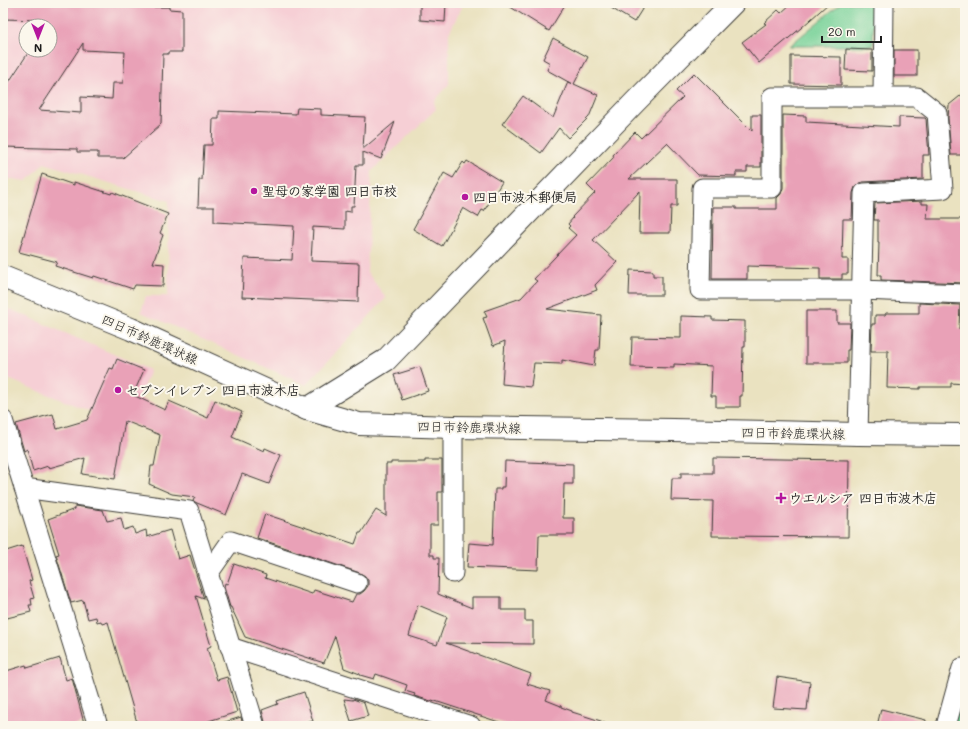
<svg xmlns="http://www.w3.org/2000/svg" width="968" height="729" viewBox="0 0 968 729" font-family="Mali,'Klee One',sans-serif">
	<style>
		.built { fill: #f6cfd5; fill-rule: evenodd }
		.green { fill: #78d299; stroke: #4a775a }
		.building { fill: #e9a1b7; fill-rule: evenodd }
		.lines { fill: none; stroke-linecap: round; stroke-linejoin: round }
		.minor-casing { stroke: #3b3a35; stroke-width: 21 }
		.tertiary-casing { stroke: #3b3a35; stroke-width: 24 }
		.primary-casing { stroke: #3b3a35; stroke-width: 24 }
		.minor { stroke: #fff; stroke-width: 19 }
		.tertiary { stroke: #fff; stroke-width: 22 }
		.primary { stroke: #fff; stroke-width: 22 }
		.poi-dot { fill: #b5179e; stroke: #fbf7ec; stroke-width: 1.5 }
		.labels { text-anchor: middle; stroke-width: 4; stroke-linejoin: round; paint-order: stroke }
		.poi-label { font-size: 13px; font-weight: bold; fill: #1c1c1c; stroke: #fbf7ec; text-anchor: start }
		.street-label { font-size: 13px; fill: #1c1c1c; stroke: #fbf7ec }
	</style>
	<rect width="100%" height="100%" fill="#fbf7ec"/>
	<filter id="ink" filterUnits="userSpaceOnUse"><feTurbulence type="fractalNoise" baseFrequency=".025" numOctaves="2"/><feDisplacementMap in="SourceGraphic" scale="8" xChannelSelector="R" yChannelSelector="G"/><feConvolveMatrix kernelMatrix="1 2 1 2 8 2 1 2 1" color-interpolation-filters="sRGB"/></filter>
	<filter id="wash" filterUnits="userSpaceOnUse"><feTurbulence type="fractalNoise" baseFrequency=".012" numOctaves="4" result="noise"/><feDisplacementMap in="SourceGraphic" scale="16" xChannelSelector="R" yChannelSelector="G"/><feGaussianBlur stdDeviation="0.9" result="paint"/><feColorMatrix in="noise" values="0 0 0 0 0 0 0 0 0 0 0 0 0 0 0 0 0 1.4 0 .05"/><feComposite in="paint" operator="in"/></filter>
	<g filter="url(#wash)">
		<rect width="100%" height="100%" fill="#eae2c0"/>
		<g class="built">
			<path d="M3,3H464L449,33V84L434,102L436,109L372,171L367,272L386,298L306,385L141,312L146,296H168L169,201L44,163L27,181L3,178ZM26,26H50V50H26Z"/>
			<path d="M3,306L150,370L128,426L3,377Z"/>
		</g>
		<g class="green">
			<path d="M841,3H874L873,46H789Z"/>
			<path d="M965,678V726H952Z"/>
		</g>
		<g id="blocks">
			<g class="building">
				<path d="M3,3H148V7H169V9L182,10V52H168V54H163L161,124L123,158H98V152H77V149L3,147V91L30,50H50V26H41V20L3,19ZM83,43V50L125,52L123,83H113L112,99L81,97V113L39,110Z"/>
				<path d="M420,3H446L445,22L420,20Z"/>
				<path d="M504,3H566L549,31Z"/>
				<path d="M603,3H646L634,22Z"/>
				<path d="M792,3H829L801,28L759,63L742,42L766,24L764,23L778,10L781,13Z"/>
				<path d="M553,38L588,57L574,84L598,95L589,117L568,138L559,128L541,153L502,124L523,96L553,118L568,82L572,84L547,70L550,63L543,59Z"/>
				<path d="M846,49L872,50V71L845,70Z"/>
				<rect x="894" y="50" width="23" height="26"/>
				<path d="M791,56L841,57V85L791,84Z"/>
				<path d="M694,73L752,131V115H761V167H747V172H736V176L698,175L667,143L629,179H677V206H671L670,233H639L640,191L593,240L617,262L595,285L597,290L547,309L601,315L599,350H596L594,366L562,360V364L534,363L531,387L502,384L505,341L493,346L483,318L487,317L484,311L521,298L537,281L534,279L576,235L568,228L570,226L568,224L573,218L572,217L595,193L587,185L614,157L613,155L635,132L641,138L683,97L676,91Z"/>
				<path d="M965,92V155H951L948,118L949,105Z"/>
				<path d="M297,108L321,109V115L365,117L363,149L395,122L381,159L363,152V165H356L354,206H351V212L345,211V229L313,227L311,261L359,263L358,302L242,297L244,258L292,260L294,226L214,222V207H198L199,180H202L204,145H212L213,119H219V111L296,114Z"/>
				<path d="M783,115L806,116V122L899,127V117L925,118L926,119L929,155H923V179L863,182L859,183L855,187L853,193L852,219H843L842,259H848V274H842V279H820V268L747,266V279H712L713,207H736V209H777V198L781,194L783,188Z"/>
				<path d="M467,161L502,182L484,211L482,210L478,217L463,208L442,246L413,229L444,173L453,178L463,162L465,164Z"/>
				<path d="M42,174L74,185V182L111,194L112,192L168,214L160,233L163,235L153,263L164,264L163,286L135,285L133,289L94,276L93,278L55,266L57,262L19,252Z"/>
				<path d="M922,201V204H928L927,219H965L964,283L881,280V275H878L879,242H878V220H874L875,203Z"/>
				<path d="M630,270L653,271V276H662V295H629Z"/>
				<path d="M919,303L960,305L959,329H965V384L951,383V387H920V389L887,388L888,351H871L872,324H875V315H885L886,313H919Z"/>
				<path d="M806,311H837V323H850L849,350H847V363H806Z"/>
				<path d="M681,316L712,317V320L745,321V347H743L742,396H740V407H716V396H711L712,366L674,364V368L631,367L632,337L681,338Z"/>
				<path d="M117,359L144,370L133,395L165,410L169,401L208,418L215,400L242,412L232,437L264,451L265,448L281,455L269,484L242,474L226,515L197,503L193,501L195,497L172,494L149,484L151,466H154L160,435L125,421L115,479L82,474L85,458L49,468L48,466L33,471L27,449L24,451L16,424L53,414L57,429L87,420L110,368L113,369Z"/>
				<path d="M420,367L428,391L402,400L394,375Z"/>
				<path d="M713,458L849,460L848,537L712,536L713,501L671,500L672,478H681V473H713Z"/>
				<path d="M425,460H442V492H438V525H430V555H434V558H439L438,594L472,608V597H501V610H525V621H533V644L446,643L531,674L527,684L550,691L546,700L561,706V707L572,711V712L604,722L603,726H511L432,700L431,701L414,696L415,694L405,691L407,685L376,674L374,679L360,675V674L344,668L335,636L324,663L245,637L231,607H230L224,587L225,583L227,584L234,564L266,575L265,578L312,594L314,590L352,602L356,594H360L364,591L368,586V580L365,576L360,573L257,538L265,514L355,544L359,533H361L376,510L386,516V464H391V462H425ZM418,605L447,617L437,645L409,636Z"/>
				<path d="M505,461L573,464V484H564L563,518H574V535H539L538,570L467,567L469,543L493,545L495,489H501V487H504Z"/>
				<path d="M75,506L103,510L107,521L121,518L124,530L133,527L135,534L146,530L147,537L170,530L178,559L190,555L204,599L196,596L211,646L207,648L217,680L227,677L237,712L193,726H138L108,622L102,624L101,621L97,622L96,617L88,619L83,600L71,603L56,555L59,554L48,519L75,509Z"/>
				<path d="M22,546L32,580L29,581L34,598L31,599L32,605H29L31,612L3,619V552Z"/>
				<path d="M60,658L66,680L72,678L84,723L74,726H3V672L26,665L27,668Z"/>
				<path d="M777,677L810,682L807,710L773,708Z"/>
				<path d="M304,692L313,721L296,726H266L262,710L278,704L277,701Z"/>
				<path d="M344,699L353,700V699L364,703L368,716L351,721Z"/>
				<path d="M881,709L926,720L925,726H877Z"/>
				<path d="M241,717L243,726H223L222,723Z"/>
			</g>
		</g>
	</g>
	<g filter="url(#ink)">
		<use href="#blocks" fill-opacity="0" stroke="#3b3a35" stroke-width="1"/>
		<g class="lines">
			<g class="minor-casing">
				<g id="minor">
					<path d="M883,96L884,3"/>
					<path d="M3,420L98,726"/>
					<path d="M453,427V573"/>
					<path d="M858,434L864,193L943,189L937,113L917,97H772V188H702L700,290H861L965,294"/>
					<path d="M24,488L189,511L255,726"/>
					<path d="M208,574L231,541L357,583"/>
					<path d="M230,647L471,726"/>
					<path d="M946,726L962,668"/>
				</g>
			</g>
			<g class="tertiary-casing">
				<path id="tertiary" d="M307,409L386,360L635,102L733,3"/>
			</g>
			<g class="primary-casing">
				<path id="primary" d="M3,277L131,329L307,409L359,424L453,427L673,430L858,434L965,435"/>
			</g>
			<use href="#minor" class="minor"/>
			<use href="#tertiary" class="tertiary"/>
			<use href="#primary" class="primary"/>
		</g>
	</g>
	<g class="poi-dot">
		<circle cx="254" cy="191" r="4"/>
		<circle cx="465" cy="197" r="4"/>
		<circle cx="118" cy="390" r="4"/>
		<path d="M779 492h4v4h4v4h-4v4h-4v-4h-4v-4h4z"/>
	</g>
	<g class="labels">
		<g class="poi-label">
			<text x="262" y="196">聖母の家学園 四日市校</text>
			<text x="473" y="202">四日市波木郵便局</text>
			<text x="126" y="395">セブンイレブン 四日市波木店</text>
			<text x="789" y="503">ウエルシア 四日市波木店</text>
		</g>
		<g class="street-label">
			<text transform="translate(150 339) rotate(24)" y="5">四日市鈴鹿環状線</text>
			<text transform="translate(469 427) rotate(1)" y="5">四日市鈴鹿環状線</text>
			<text transform="translate(793 433) rotate(1)" y="5">四日市鈴鹿環状線</text>
		</g>
	</g>
	<rect width="968" height="729" fill="none" stroke="#fbf7ec" stroke-width="16"/>
	<g transform="translate(38 38) rotate(180)"><circle r="19" fill="#fbf7ec" stroke="#a29f99"/>
	<path d="M0-3L7 15L0 10L-7 15Z" fill="#b5179e"/>
	<text y="-6" font-size="11" font-weight="bold" text-anchor="middle" fill="#1c1c1c">N</text>
	</g>
	<path d="M822 36v6h59v-6" fill="none" stroke="#1c1c1c" stroke-width="2"/>
	<text x="828" y="36" font-size="12" fill="#1c1c1c" stroke="#fbf7ec" stroke-width="3" paint-order="stroke">20 m</text>
</svg>
